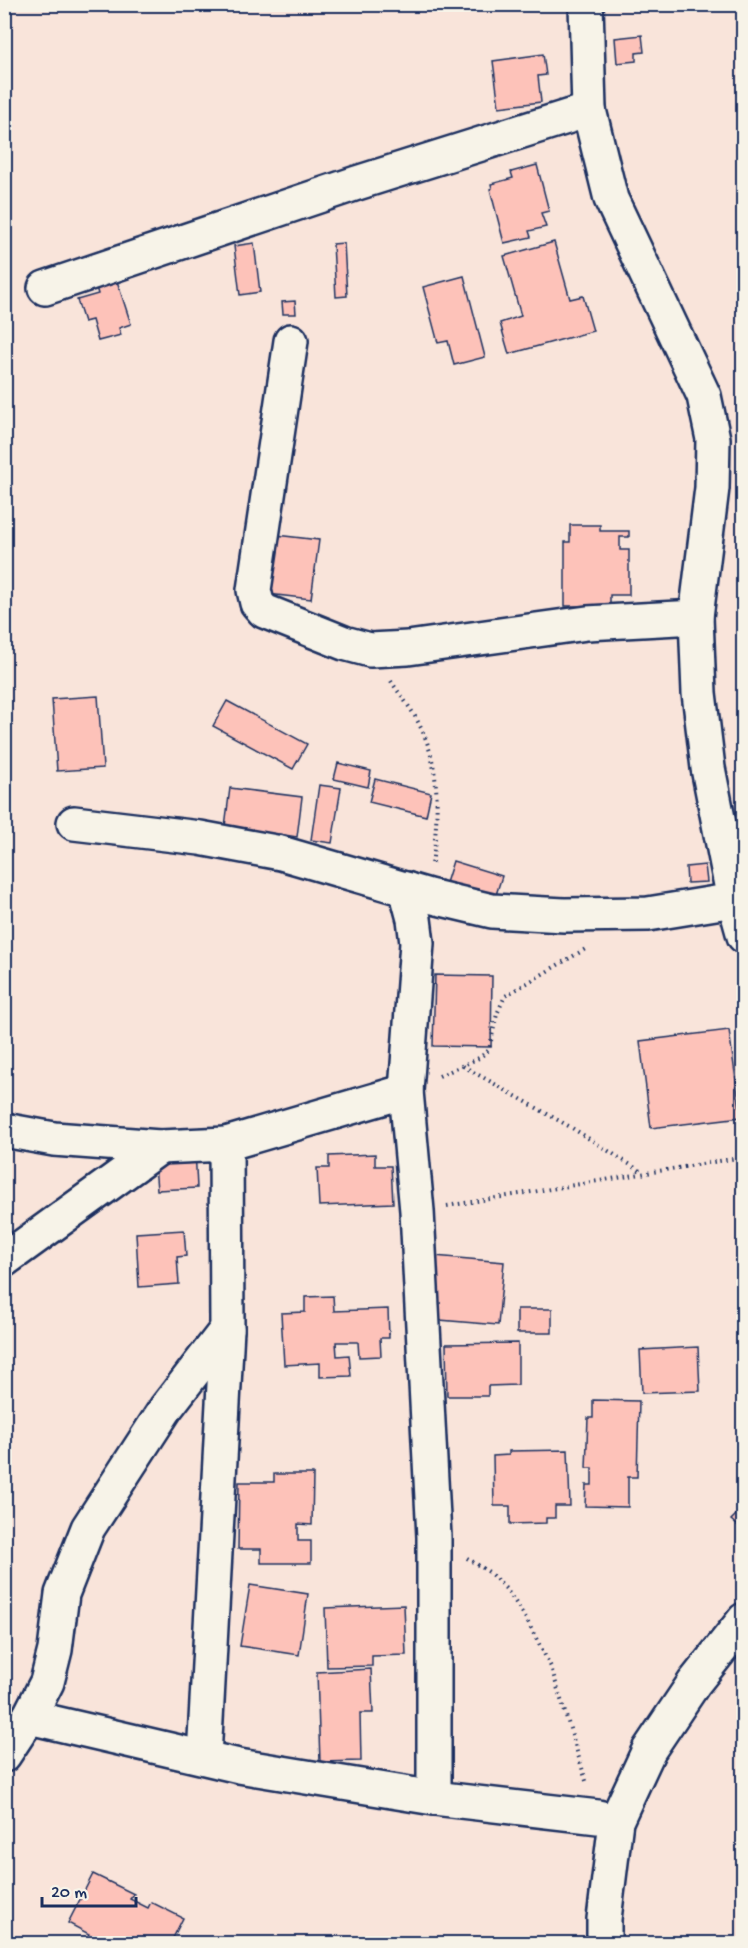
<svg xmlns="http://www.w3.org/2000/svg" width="748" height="1948" viewBox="0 0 748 1948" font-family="'Gochi Hand',sans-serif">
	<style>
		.building { fill: #fdc2b9; stroke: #1b2f5e; stroke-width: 1.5 }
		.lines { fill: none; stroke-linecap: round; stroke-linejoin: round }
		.minor-casing { stroke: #1b2f5e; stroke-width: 38 }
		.path { stroke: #1b2f5e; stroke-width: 4; stroke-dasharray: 1.5 4.5; stroke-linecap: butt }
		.minor { stroke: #f7f3e8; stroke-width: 33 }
	</style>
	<rect width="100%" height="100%" fill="#f9e4da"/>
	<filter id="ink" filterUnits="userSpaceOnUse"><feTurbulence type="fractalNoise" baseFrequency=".0167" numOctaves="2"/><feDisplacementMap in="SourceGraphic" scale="12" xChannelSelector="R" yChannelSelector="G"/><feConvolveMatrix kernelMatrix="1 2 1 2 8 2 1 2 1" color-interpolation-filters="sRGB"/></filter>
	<g filter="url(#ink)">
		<g class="building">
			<path d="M642,35L644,52L636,53V61L617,63L615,38Z"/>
			<path d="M543,54L546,75L538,76L541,102L499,107L493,61Z"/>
			<path d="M537,165L549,211L541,213L546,227L529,231L531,237L504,243L490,189L492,188L491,184L513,178L511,172Z"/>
			<path d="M554,242L570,299L583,296L593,331L509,354L500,323L521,316L504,256Z"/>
			<path d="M254,243L260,292L240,295L234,246Z"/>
			<path d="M344,243L347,296L336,297L333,244Z"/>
			<path d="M464,276L485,357L454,365L448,341L438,343L423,287Z"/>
			<path d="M117,281L131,324L119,328L121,335L98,341L92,320L84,322L77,300L98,294L96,287Z"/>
			<path d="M295,301L296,314H283L282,302Z"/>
			<path d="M570,525H600V531H629V537H620V550H629V595H610V606H565V542H570Z"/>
			<path d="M276,535L319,540L311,599L268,594Z"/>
			<path d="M98,696L103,768L57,771L52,699Z"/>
			<path d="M227,701L307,744L293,769L213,726Z"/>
			<path d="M338,763L371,771L368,787L334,779Z"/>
			<path d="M375,779L431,793L426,816L369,802Z"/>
			<path d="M319,785L341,788L332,843L311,840Z"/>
			<path d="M230,788L302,797L297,837L279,834L278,840L224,834Z"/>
			<path d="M453,861L502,876L494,901L445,886Z"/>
			<path d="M705,865L707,882L687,883L686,867Z"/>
			<path d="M435,975L492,976L491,1047L433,1046Z"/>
			<path d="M729,1030L741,1117L651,1128L640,1041Z"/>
			<path d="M195,1149L197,1188L157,1190L154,1152Z"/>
			<path d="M375,1154V1166H391L393,1203L319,1206L317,1168H329V1156Z"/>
			<path d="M184,1230L186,1256L177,1257L179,1284L139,1287L136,1233Z"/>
			<path d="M434,1256L504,1262L498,1325L428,1319Z"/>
			<path d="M333,1296L334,1311L388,1309L389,1338H380L381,1356L359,1357L358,1342H336L337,1356L349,1355L351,1376L320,1377V1363L284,1365L281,1313L305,1312V1297Z"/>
			<rect x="517" y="1309" width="35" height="24"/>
			<path d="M518,1343V1385L488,1386V1396H447L446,1344Z"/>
			<path d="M698,1347L700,1391L642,1393L640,1350Z"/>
			<path d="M593,1400L639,1401L637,1477H628V1507L585,1506L586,1485H592V1468H586L588,1418H593Z"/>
			<path d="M568,1450L570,1506H555V1518H546V1523L510,1524V1506H494L493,1456L509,1455V1451Z"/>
			<path d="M274,1474H313L312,1525L298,1524V1541H311V1563H261V1549H238L239,1482H274Z"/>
			<path d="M744,1507V1531L731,1520Z"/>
			<path d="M250,1585L308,1594L299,1655L240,1646Z"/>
			<path d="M404,1605L406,1655L372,1656V1666L327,1667L325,1608Z"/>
			<path d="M371,1669L373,1713H360L361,1761L320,1762L317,1672Z"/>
			<path d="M93,1874L134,1894L130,1899L148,1908L151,1902L183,1918L170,1944H89L85,1942L89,1934L68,1923Z"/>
		</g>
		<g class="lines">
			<g class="minor-casing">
				<g id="minor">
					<path d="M586,4L589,110L611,199L704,396L713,439L712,488L696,617L699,693L708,768L734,900L744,936"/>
					<path d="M45,288L357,183L589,110"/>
					<path d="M291,341L254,590L257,603L264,611L344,643L370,650L408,648L587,623L696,617"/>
					<path d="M74,823L200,838L281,853L429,896L492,911L564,915L648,914L734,900"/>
					<path d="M406,889L414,919L417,943L406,1091L417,1211L434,1537V1798"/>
					<path d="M4,1130L54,1139L160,1147L226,1144L406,1091"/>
					<path d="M4,1260L160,1147"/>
					<path d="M29,1717L239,1766L434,1798L598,1817L616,1821"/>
					<path d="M4,1755L29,1717L47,1682L55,1650L62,1594L88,1528L166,1408L227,1329"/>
					<path d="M204,1757L227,1329L226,1144"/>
					<path d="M604,1944V1919L616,1821L649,1750L694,1683L744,1620"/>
				</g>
			</g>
			<g class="path">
				<path d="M391,681C400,695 412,709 419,724C442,768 438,817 432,865"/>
				<path d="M463,1066L572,1128L642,1172"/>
				<path d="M439,1076L479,1058L489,1050L497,1014L505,996L587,948"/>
				<path d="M447,1206L744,1157"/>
				<path d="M467,1558L489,1572L507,1590L524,1615L551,1667L587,1784"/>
			</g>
			<use href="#minor" class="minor"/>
		</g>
	</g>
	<rect width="748" height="1948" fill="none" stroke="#f7f3e8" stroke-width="24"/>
	<rect x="12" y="12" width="724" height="1924" fill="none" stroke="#1b2f5e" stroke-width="2" filter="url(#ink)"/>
	<path d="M42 1897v9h94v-9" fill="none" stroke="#1b2f5e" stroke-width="3"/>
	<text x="51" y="1897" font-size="18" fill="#1b2f5e" stroke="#f7f3e8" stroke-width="4.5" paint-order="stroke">20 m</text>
</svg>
